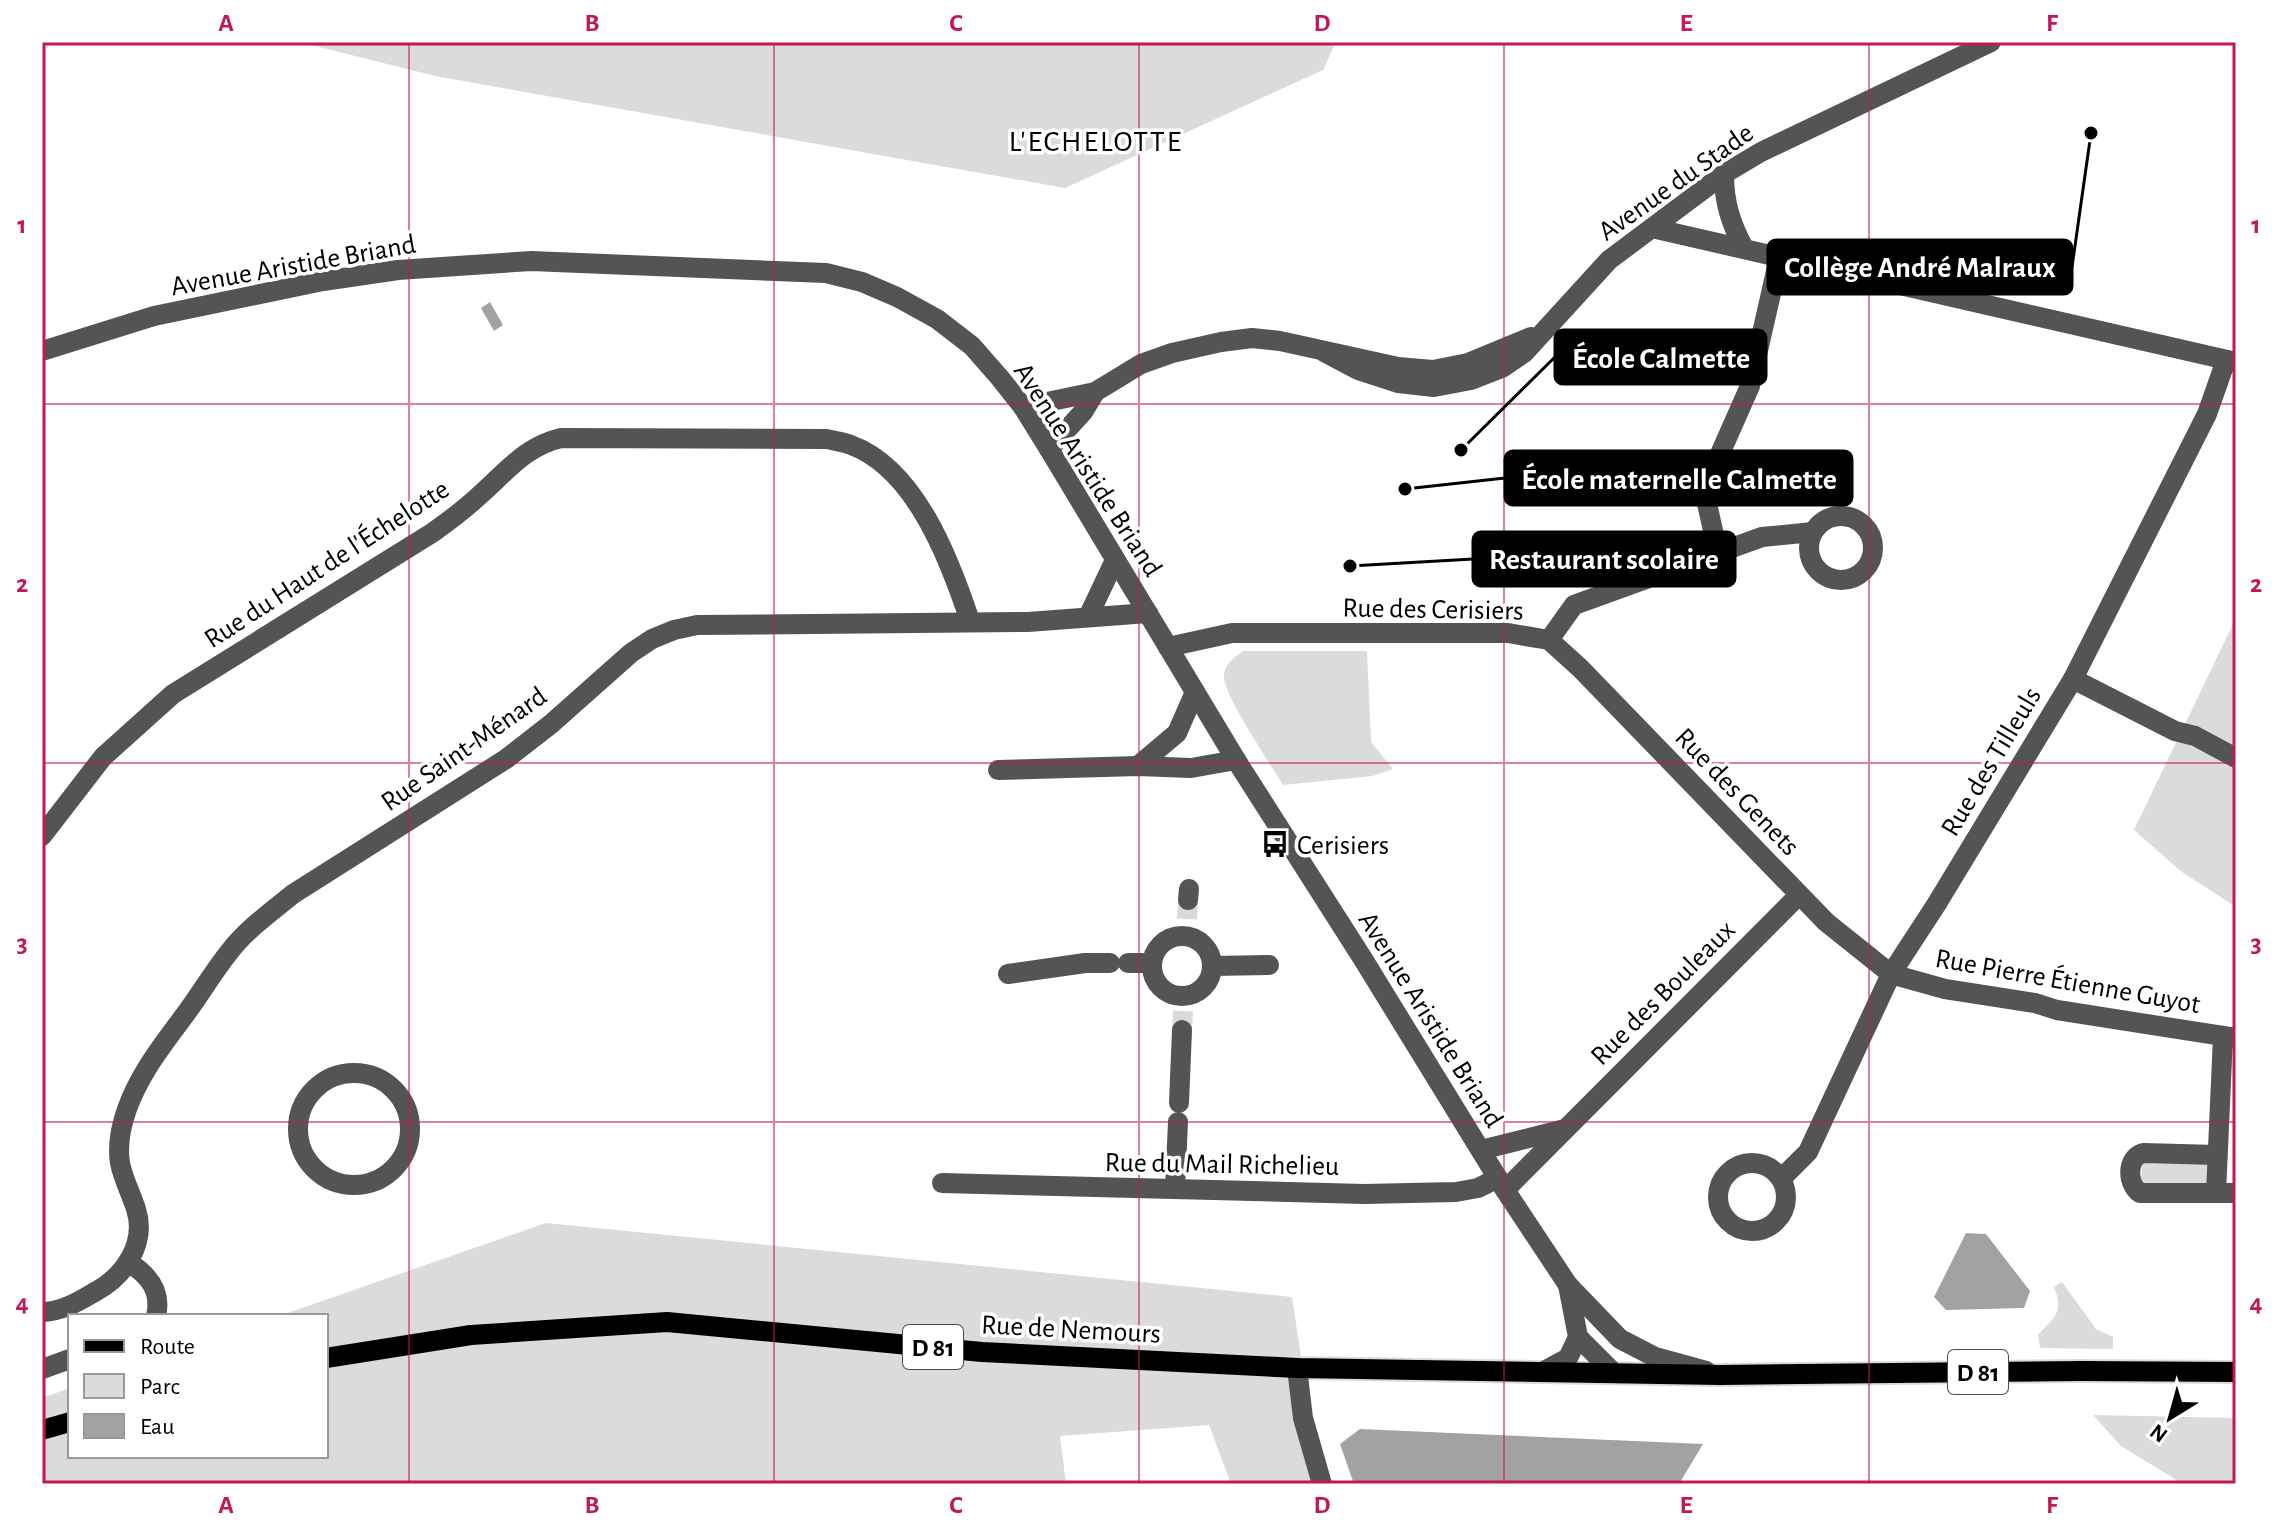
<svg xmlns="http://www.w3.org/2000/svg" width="2278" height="1526" viewBox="0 0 2278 1526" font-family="'Alegreya Sans',sans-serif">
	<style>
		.green { fill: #dbdbdb }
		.water { fill: #a2a2a2 }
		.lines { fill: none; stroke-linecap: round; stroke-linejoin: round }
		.minor-tunnel { stroke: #d9d9d9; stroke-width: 20; stroke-dasharray: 20 10; stroke-linecap: butt }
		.major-casing { stroke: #dbdbdb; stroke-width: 24 }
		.minor { stroke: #545454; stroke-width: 20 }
		.major { stroke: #000; stroke-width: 20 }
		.grid { fill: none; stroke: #c2185b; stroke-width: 2; stroke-opacity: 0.55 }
		.labels { text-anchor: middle; stroke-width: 7; stroke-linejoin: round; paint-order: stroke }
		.shield { fill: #fff; stroke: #4c4c4c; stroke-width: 2 }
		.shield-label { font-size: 26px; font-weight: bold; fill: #000 }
		.street-label { font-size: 28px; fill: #000; stroke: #fff }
		.poi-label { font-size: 28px; fill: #000; stroke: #fff; text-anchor: start }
		.neighbourhood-label { font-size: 30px; letter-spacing: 2px; fill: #000; stroke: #fff }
		.leader { fill: none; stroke: #000; stroke-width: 3 }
		.callout-dot { fill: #000; stroke: #fff; stroke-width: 3 }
		.callout { fill: #000; stroke: #000; stroke-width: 3 }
		.callout-label { font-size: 30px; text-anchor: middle; font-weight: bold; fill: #fff }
		.neatline { fill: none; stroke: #c2185b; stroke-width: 3 }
		.grid-label { font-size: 26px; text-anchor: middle; font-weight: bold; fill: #c2185b }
	</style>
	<rect width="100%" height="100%" fill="#fff"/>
	<g class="green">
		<path d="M299,42H1336L1323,70L1065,188L435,76Z"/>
		<path d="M2236,618V907L2182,872L2134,830Z"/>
		<path d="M1243,651H1367L1371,742L1393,769L1373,776L1283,785C1272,766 1220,691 1224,674C1226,663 1234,658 1243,651Z"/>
		<path d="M2142,1163L2208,1164V1185L2141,1184Z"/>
		<path d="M546,1223L1292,1297L1320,1484H1231L1209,1425L1060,1436L1066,1484H778L775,1482L769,1484H42V1398L70,1388V1456H326V1316H279Z"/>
		<path d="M2062,1282L2096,1329L2113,1337V1349L2040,1348L2038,1335C2055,1317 2064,1312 2054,1287Z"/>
		<path d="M2093,1415L2236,1418V1484H2183L2121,1446Z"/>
	</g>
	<g class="water">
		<path d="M490,302L503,325L494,331L481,308Z"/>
		<path d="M1966,1233L1986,1234L2030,1291L2024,1308L1946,1310L1934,1297Z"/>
		<path d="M1360,1429L1703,1444L1679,1484H1354L1340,1444Z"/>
	</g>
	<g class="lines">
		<g class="minor-tunnel">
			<path d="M1187,919L1188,900"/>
			<path d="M1182,1030L1183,1011"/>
		</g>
		<g class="major-casing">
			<g id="major">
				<path d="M326,1358L471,1335L667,1322L982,1352L1297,1368L1720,1375L2082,1371L2236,1372"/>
				<path d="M42,1430L70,1422"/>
			</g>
		</g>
		<g class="minor">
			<path d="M1724,174C1724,203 1731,224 1744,248"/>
			<path d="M1652,228L2236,362"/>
			<path d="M42,351L154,316L323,281L398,270L531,261L826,273L862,282L897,297L937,319L972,346L1000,378L1023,407L1049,449L1236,760L1363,959L1505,1190L1568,1285L1620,1339L1655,1357L1706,1371"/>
			<path d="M1324,352L1358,370L1398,383L1434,387L1471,380L1502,368L1524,353L1609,260L1724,174L1761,152L1991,42"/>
			<path d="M1023,407L1095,392L1141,364L1172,353L1221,342L1252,338L1280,341L1398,367L1433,370L1468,363L1531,337"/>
			<path d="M1049,449L1083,412L1095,392"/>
			<circle cx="1841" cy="548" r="32"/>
			<path d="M1718,553L1704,490L1750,386L1779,258"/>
			<path d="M1088,617L1115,560"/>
			<path d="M1549,640L1580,668L1826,922L1891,974L1945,989L2035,1003L2057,1010L2236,1038"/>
			<path d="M1168,647L1232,633H1508L1549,640L1574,605L1762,537L1813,532"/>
			<path d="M2073,679L2175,731L2195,736L2236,758"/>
			<path d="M1138,766L1177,733L1195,692"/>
			<path d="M998,770L1138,766L1191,768L1236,760"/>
			<path d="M42,836L103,757L173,694L432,533C449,521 465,509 481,494C507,471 526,446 561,438L827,439C834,441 843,442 851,445C916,469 950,561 970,621"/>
			<path d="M1188,900L1189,889"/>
			<circle cx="1182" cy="966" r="30"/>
			<path d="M1128,963H1152"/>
			<path d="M1212,966L1269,965"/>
			<path d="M1008,974L1085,963H1110"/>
			<circle cx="354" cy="1129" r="56"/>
			<path d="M1179,1103L1182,1030"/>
			<path d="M1481,1150L1565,1129"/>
			<path d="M2217,1155L2143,1153C2126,1158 2127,1184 2140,1193H2236"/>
			<circle cx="1752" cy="1197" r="34"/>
			<path d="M1781,1179L1808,1152L1891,974L1936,905L2073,679L2207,414L2226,360"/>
			<path d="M942,1183L1364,1194L1456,1192L1478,1188L1498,1178"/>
			<path d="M1175,1188L1178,1122"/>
			<path d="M1505,1190L1799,895"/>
			<path d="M2216,1193L2223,1037"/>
			<path d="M128,1262C149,1275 162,1291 156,1316"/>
			<path d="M42,1312C60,1312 78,1302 93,1293C124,1277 147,1244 136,1209C131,1193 123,1179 120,1163C117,1144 121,1126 127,1109C140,1073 162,1046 184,1016C200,995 213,972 230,951C247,929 271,912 293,894L506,759L551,724L631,653L652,639L674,630L697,625L1028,622L1148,613"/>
			<path d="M1578,1337L1614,1373"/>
			<path d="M1297,1368L1303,1418L1322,1484"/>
			<path d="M42,1369L70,1359"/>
			<path d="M1544,1371L1568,1358L1578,1337L1568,1285"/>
		</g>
		<use href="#major" class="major"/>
	</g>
	<path class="grid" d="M409,42V1484M774,42V1484M1139,42V1484M1504,42V1484M1869,42V1484M42,404H2236M42,763H2236M42,1122H2236"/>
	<defs>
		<g id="bus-bare" transform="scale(2.16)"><path d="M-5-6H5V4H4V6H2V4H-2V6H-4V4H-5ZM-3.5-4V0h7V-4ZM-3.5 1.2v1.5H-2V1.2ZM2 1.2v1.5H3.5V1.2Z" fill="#000" stroke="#fff" stroke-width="2.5" paint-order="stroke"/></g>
	</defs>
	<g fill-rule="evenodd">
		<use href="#bus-bare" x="1275" y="844"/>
	</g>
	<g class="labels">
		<g class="shield">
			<rect x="903" y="1325" width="60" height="44" rx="6"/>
			<rect x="1948" y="1350" width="60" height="44" rx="6"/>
		</g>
		<g class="shield-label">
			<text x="933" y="1356">D 81</text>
			<text x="1978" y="1381">D 81</text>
		</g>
		<g class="street-label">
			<text transform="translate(1675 181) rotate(-35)" y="10">Avenue du Stade</text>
			<text transform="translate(293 264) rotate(-10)" y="10">Avenue Aristide Briand</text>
			<text transform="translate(1089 469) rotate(57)" y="10">Avenue Aristide Briand</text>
			<text transform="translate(326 563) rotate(-33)" y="10">Rue du Haut de l'Échelotte</text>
			<text transform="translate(1433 608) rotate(1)" y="10">Rue des Cerisiers</text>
			<text transform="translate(463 748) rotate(-35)" y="10">Rue Saint-Ménard</text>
			<text transform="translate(1990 761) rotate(-59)" y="10">Rue des Tilleuls</text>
			<text transform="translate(1738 791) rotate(46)" y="10">Rue des Genets</text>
			<text transform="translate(2068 980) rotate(10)" y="10">Rue Pierre Étienne Guyot</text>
			<text transform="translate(1662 992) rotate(-45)" y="10">Rue des Bouleaux</text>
			<text transform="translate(1432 1019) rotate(58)" y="10">Avenue Aristide Briand</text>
			<text transform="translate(1222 1163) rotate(1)" y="10">Rue du Mail Richelieu</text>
			<text transform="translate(1071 1328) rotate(3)" y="10">Rue de Nemours</text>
		</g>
		<g class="poi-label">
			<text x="1297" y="854">Cerisiers</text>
		</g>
		<g class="neighbourhood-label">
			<text x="1096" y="151">L'ECHELOTTE</text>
		</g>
	</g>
	<path class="leader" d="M2091 133L2072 267M1461 450L1555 357M1405 489L1505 478M1350 566L1473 559"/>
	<g class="callout-dot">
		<circle cx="2091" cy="133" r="8"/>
		<circle cx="1461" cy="450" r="8"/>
		<circle cx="1405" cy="489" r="8"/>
		<circle cx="1350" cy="566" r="8"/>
	</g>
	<g class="callout">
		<rect x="1768" y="240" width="304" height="54" rx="8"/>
		<rect x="1555" y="330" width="211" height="54" rx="8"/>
		<rect x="1505" y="451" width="347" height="54" rx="8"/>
		<rect x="1473" y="532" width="262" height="54" rx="8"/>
	</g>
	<g class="callout-label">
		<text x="1920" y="277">Collège André Malraux</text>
		<text x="1661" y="368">École Calmette</text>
		<text x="1679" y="489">École maternelle Calmette</text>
		<text x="1604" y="569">Restaurant scolaire</text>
	</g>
	<rect width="2278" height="1526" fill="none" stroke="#ffffff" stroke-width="88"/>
	<rect x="68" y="1314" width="260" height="144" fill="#ffffff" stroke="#999999" stroke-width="2"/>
	<rect x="84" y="1340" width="40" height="12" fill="#000000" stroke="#999999" stroke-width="2"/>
	<text x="140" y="1354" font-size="24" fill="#000000">Route</text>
	<rect x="84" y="1374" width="40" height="24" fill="#dbdbdb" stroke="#999999" stroke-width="2"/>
	<text x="140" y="1394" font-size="24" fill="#000000">Parc</text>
	<rect x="84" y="1414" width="40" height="24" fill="#a2a2a2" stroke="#999999" stroke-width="2"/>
	<text x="140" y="1434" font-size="24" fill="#000000">Eau</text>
	<g transform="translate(2170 1418) rotate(217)" stroke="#ffffff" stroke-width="6" paint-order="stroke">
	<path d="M0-6L14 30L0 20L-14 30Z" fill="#000000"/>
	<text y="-12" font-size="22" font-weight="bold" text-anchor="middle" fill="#000000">N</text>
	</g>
	<rect x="44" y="44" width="2190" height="1438" class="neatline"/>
	<g class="grid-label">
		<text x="226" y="31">A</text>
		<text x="592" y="31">B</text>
		<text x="956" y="31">C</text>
		<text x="1322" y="31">D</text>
		<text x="1686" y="31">E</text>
		<text x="2052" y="31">F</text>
		<text x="22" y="233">1</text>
		<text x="2256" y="233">1</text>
		<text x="22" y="592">2</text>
		<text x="2256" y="592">2</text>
		<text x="22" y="952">3</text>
		<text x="2256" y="952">3</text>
		<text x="22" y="1311">4</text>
		<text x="2256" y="1311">4</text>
		<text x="226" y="1513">A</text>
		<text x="592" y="1513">B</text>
		<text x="956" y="1513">C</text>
		<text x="1322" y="1513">D</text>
		<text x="1686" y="1513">E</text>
		<text x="2052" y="1513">F</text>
	</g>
</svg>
